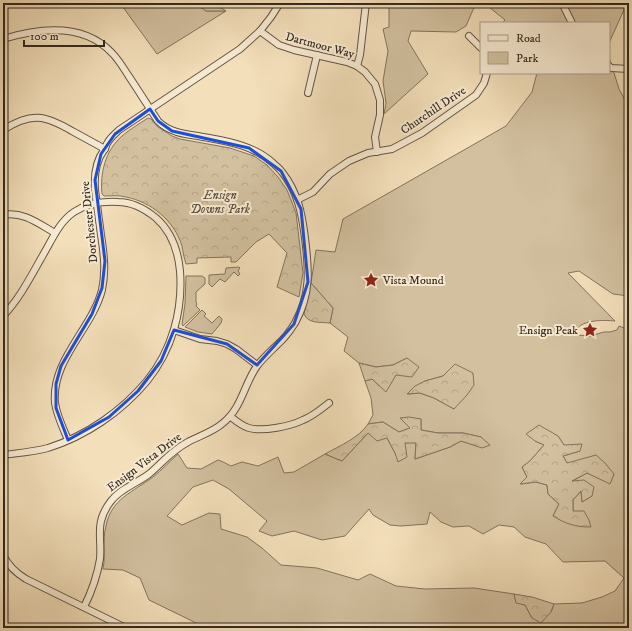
<svg xmlns="http://www.w3.org/2000/svg" width="632" height="631" viewBox="0 0 632 631" font-family="'IM FELL DW Pica',serif">
	<style>
		.green { fill: #d2c09f; stroke: #82745e; fill-rule: evenodd }
		.forest { fill: url(#forest-crowns); stroke: #82745e }
		.lines { fill: none; stroke-linecap: round; stroke-linejoin: round }
		.minor-casing { stroke: #635644; stroke-width: 8 }
		.minor { stroke: #f7ead2; stroke-width: 6 }
		.marked { fill: none; stroke: #1d4ed8; stroke-width: 3; stroke-linejoin: round }
		.labels { text-anchor: middle; stroke-width: 4; stroke-linejoin: round; paint-order: stroke }
		.street-label { font-size: 12px; fill: #33291d; stroke: #f7ead2 }
		.park-label { font-size: 12px; font-style: italic; fill: #5b4f3e; stroke: #f7ead2 }
		.poi-label { font-size: 12px; fill: #33291d; stroke: #f7ead2; text-anchor: start }
	</style>
	<defs>
		<pattern id="forest-crowns" width="20" height="18" patternUnits="userSpaceOnUse"><rect width="20" height="18" fill="#d2c09f"/><path d="M2 6a3 3 0 1 1 6 0M12 15a3 3 0 1 1 6 0" fill="none" stroke="#b5a588"/></pattern>
	</defs>
	<rect width="100%" height="100%" fill="#f3dfba"/>
	<filter id="stains"><feTurbulence type="fractalNoise" baseFrequency=".005" numOctaves="4"/><feColorMatrix values="0 0 0 0 .2 0 0 0 0 .09 0 0 0 0 .02 0 0 0 .5 -.17"/></filter>
	<radialGradient id="worn" r=".72"><stop offset=".6" stop-color="#630" stop-opacity="0"/><stop offset="1" stop-color="#630" stop-opacity=".3"/></radialGradient>
	<g class="green">
		<path d="M120,3H195L206,11H226L157,54Z"/>
		<path d="M389,3H476L466,26L456,32L411,31L408,41L428,74L384,114L386,103L383,81L388,51L383,29L389,27Z"/>
		<path d="M484,3H627L609,43V23H502L505,20Z"/>
		<path d="M609,57L619,89L629,108V296L613,294L579,271L568,273L615,321C604,320 578,319 576,333L578,335L590,336L604,332H610L617,330L619,326L629,330V628H206L186,618L149,600L140,578L123,570L103,569C106,555 102,540 106,526C111,499 133,492 153,477C162,470 170,461 178,454L187,468L201,469L218,460L221,461L231,466L242,462L258,466L278,457L284,473L294,472L325,454L342,461L368,433L387,438L395,453L405,443L416,442L415,459L450,447L461,441L482,447L481,437L463,433H438L421,430V419L401,418L410,428L399,432L383,422L368,424L373,415L371,398L365,381L372,379L379,386L396,375L407,358L393,365L376,367L359,363L344,351L348,337L330,323L333,308L311,283L316,250L335,252L343,219L506,126L532,92L537,73H609ZM455,364L454,409L434,398L420,393L408,394L425,381L443,376ZM558,436L564,445L580,451L563,456L567,463L614,474L610,483L587,473L571,482L592,496L582,502L581,491L573,500V511L553,516L559,504L548,494L547,485L536,482L521,484L527,477L522,467L530,461L544,445L535,441ZM213,480L229,489L267,521L259,531L272,536L294,531L322,540L345,536L369,509L373,515L390,525L401,526L427,524L430,512L441,522L453,527L469,526L483,534L499,525L514,527L525,537L546,544L563,562L605,561L624,578L615,591L602,597L582,603L554,604L551,612L532,618L525,605L516,602L514,594L474,588L425,589L396,586L370,574L358,580L317,568L281,565L262,548L247,537L221,529L220,514L209,513L182,525L167,516L193,487Z"/>
		<path d="M239,267L240,268L238,271L240,274L238,276L234,272L225,282L220,279L212,287L209,284V275L225,274L226,268Z"/>
		<path d="M186,276H202L205,278V284L196,292V302L197,304L196,306L200,310L183,326L182,324L185,304Z"/>
		<path d="M202,310L206,314L204,316L212,323L219,316L222,319L221,323L212,334L198,332L185,327Z"/>
	</g>
	<g class="forest">
		<path d="M195,3H213L226,11H206Z"/>
		<path d="M148,118L151,119L158,127L172,136L180,139L230,148L254,156L267,165L278,177L287,190L296,213L303,273L299,297L277,287L287,253L269,234L256,242L236,262H231V257L197,258V263L186,264C184,258 183,252 182,246C174,220 151,202 126,197C119,195 111,196 104,196L102,194C100,173 105,151 122,136C130,129 139,124 148,118Z"/>
		<path d="M311,283L333,308L330,323C321,322 308,324 304,314Z"/>
		<path d="M407,358L419,367L412,377L396,375L386,392L372,379L365,381L359,363L376,367L393,365Z"/>
		<path d="M455,364L473,373L474,385L467,395L454,409L434,398L420,393L407,394L415,386L425,381L443,376Z"/>
		<path d="M409,417L421,419V430L438,433H463L481,437L490,445L482,448L461,441L450,447L415,459L416,443H405L407,457L398,462L395,453L387,438L377,441L368,433L342,461L325,454C339,446 359,438 368,424L383,422L399,432L410,428L400,418Z"/>
		<path d="M539,425L558,436L564,445L582,444L580,451L563,456L567,463L596,455L605,463L614,474L610,484L587,473L572,481L584,480L594,487L592,496L582,502L581,491L573,500V511H584L589,520L591,527C575,527 566,524 553,516L559,504L548,494L547,485L536,482L520,484L527,477L522,467L530,461L544,445L535,441L526,434Z"/>
		<path d="M514,594L532,597L554,604L551,612L541,623L532,618L525,605L516,603Z"/>
	</g>
	<g class="lines">
		<g class="minor-casing">
			<g id="minor">
				<path d="M562,3L572,23"/>
				<path d="M260,31L279,45L294,50L347,62L357,66L365,72L375,84L380,100V115L375,137L377,152"/>
				<path d="M469,36L481,48"/>
				<path d="M3,39C39,28 83,22 112,53C118,59 123,67 128,75C138,90 148,106 158,121C169,132 183,134 198,136C225,141 252,144 273,163C276,166 280,169 282,172C298,192 302,214 305,238C309,270 311,294 295,323C290,331 285,338 278,344C271,351 263,358 257,366C244,384 242,408 223,423C213,432 199,436 188,442C171,451 162,463 149,474C136,484 121,488 111,501C94,523 102,536 100,559C97,577 92,591 84,607"/>
				<path d="M357,66L360,55L366,3"/>
				<path d="M609,66L611,68L629,69"/>
				<path d="M308,93L317,55"/>
				<path d="M3,130C31,112 45,115 72,131C83,137 94,143 105,149"/>
				<path d="M297,200L313,192L330,174L349,161L368,153L392,149L422,133L476,95L484,83L487,73"/>
				<path d="M3,215C23,211 39,224 55,233"/>
				<path d="M3,316C20,298 31,276 43,255C52,240 59,222 74,212C88,203 102,201 118,202C132,202 145,209 156,218C172,232 178,250 180,271C183,311 172,350 147,381C121,412 86,436 48,448C33,452 18,453 3,455"/>
				<path d="M174,330L200,339L217,341L227,344L236,349L257,365"/>
				<path d="M231,417C236,421 242,426 249,428C263,432 291,426 303,420C313,416 321,409 329,403"/>
				<path d="M68,440C63,428 57,416 55,403C51,360 92,329 102,290C106,271 104,254 101,235C99,220 97,205 95,190C94,176 95,162 104,150C106,148 106,144 108,142C111,137 115,134 119,130L240,49L260,31L271,17L280,3"/>
				<path d="M3,555C8,565 16,573 26,579L126,628H129"/>
			</g>
		</g>
		<use href="#minor" class="minor"/>
	</g>
	<path class="marked" d="M150,109L158,121L172,131L249,148L281,171L301,209L308,282L294,324L257,365L227,344L174,330L161,361L138,391L109,417L68,440L56,408V384L61,366L92,314L102,288L105,261L95,180L101,154L115,134Z"/>
	<defs>
		<g id="sight-bare" transform="scale(1.2)"><path d="M0-6L1.8-2.2L6-1.7L2.9 1.2L3.7 5.4L0 3.3L-3.7 5.4L-2.9 1.2L-6-1.7L-1.8-2.2Z" fill="#8f2418" stroke="#f7ead2" stroke-width="2.5" paint-order="stroke"/></g>
	</defs>
	<g fill-rule="evenodd">
		<use href="#sight-bare" x="371" y="280"/>
		<use href="#sight-bare" x="590" y="330"/>
	</g>
	<g class="labels">
		<g class="street-label">
			<text transform="translate(320 45) rotate(15)" y="4">Dartmoor Way</text>
			<text transform="translate(433 110) rotate(-34)" y="4">Churchill Drive</text>
			<text transform="translate(89 222) rotate(-96)" y="4">Dorchester Drive</text>
			<text transform="translate(144 462) rotate(-37)" y="4">Ensign Vista Drive</text>
		</g>
		<g class="park-label">
			<text x="220" y="199">Ensign<tspan x="220" dy="14">Downs Park</tspan></text>
		</g>
		<g class="poi-label">
			<text x="383" y="284">Vista Mound</text>
			<text x="578" y="334" text-anchor="end">Ensign Peak</text>
		</g>
	</g>
	<rect width="632" height="631" fill="none" stroke="#f3dfba" stroke-width="16"/>
	<rect x="4" y="4" width="624" height="623" fill="none" stroke="#33291d" stroke-width="2"/>
	<rect x="8" y="8" width="616" height="615" fill="none" stroke="#33291d"/>
	<rect x="480" y="22" width="130" height="52" fill="#f7ead2" stroke="#a99d8a"/>
	<rect x="488" y="35" width="20" height="6" fill="#f7ead2" stroke="#a99d8a"/>
	<text x="516" y="42" font-size="12" fill="#33291d">Road</text>
	<rect x="488" y="52" width="20" height="12" fill="#d2c09f" stroke="#a99d8a"/>
	<text x="516" y="62" font-size="12" fill="#33291d">Park</text>
	<path d="M24 40v6h80v-6" fill="none" stroke="#33291d" stroke-width="2"/>
	<text x="30" y="40" font-size="12" fill="#33291d" stroke="#f7ead2" stroke-width="3" paint-order="stroke">100 m</text>
	<rect width="100%" height="100%" filter="url(#stains)"/>
	<rect width="100%" height="100%" fill="url(#worn)"/>
</svg>
